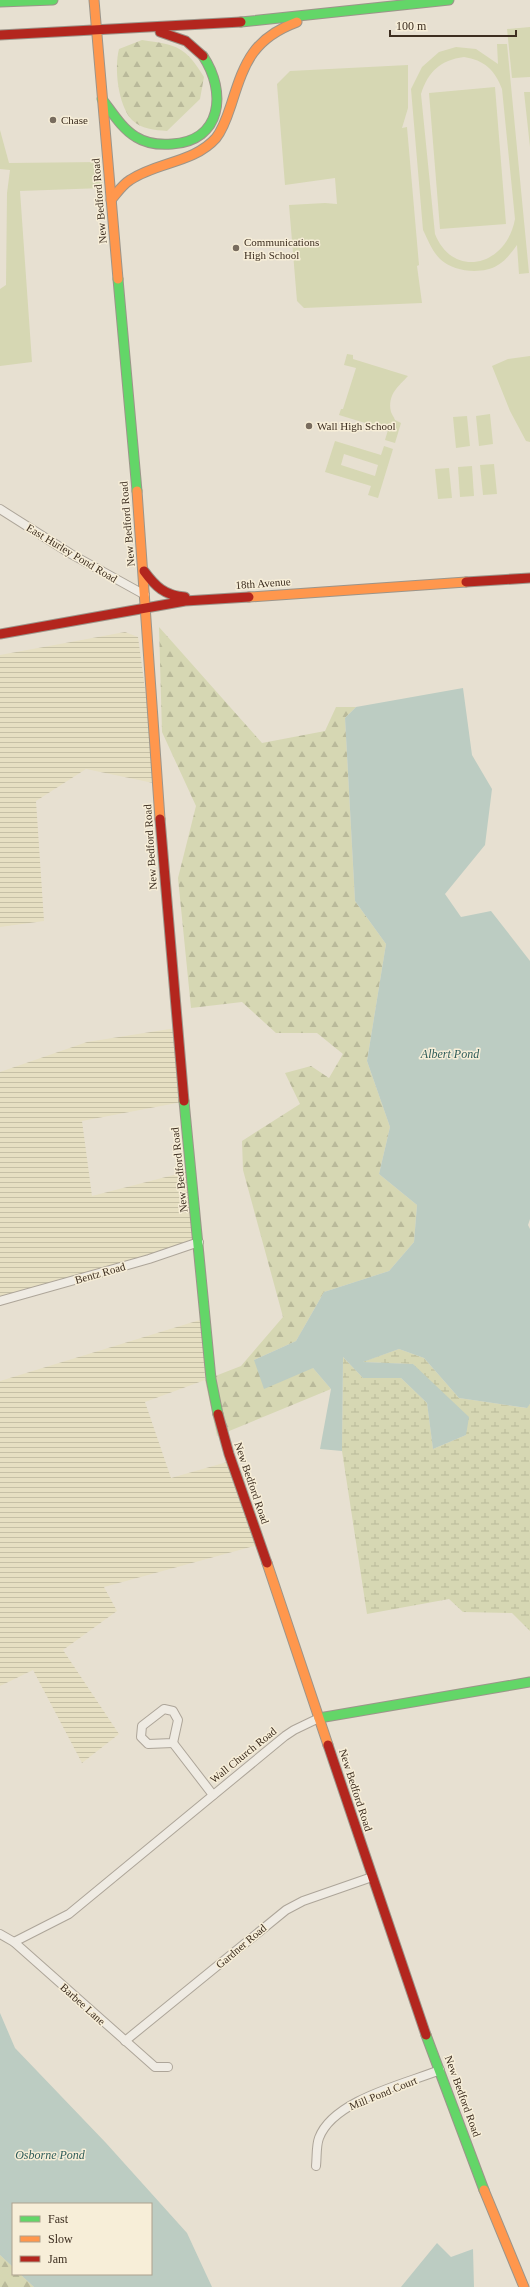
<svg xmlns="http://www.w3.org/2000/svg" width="530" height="2287" viewBox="0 0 530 2287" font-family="'Times New Roman',serif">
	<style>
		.farmland { fill: url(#farmland-rules) }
		.green { fill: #d6d7b3; fill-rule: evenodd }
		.forest { fill: url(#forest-firs) }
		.wetland { fill: url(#wetland-marsh) }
		.water { fill: #bcccc2 }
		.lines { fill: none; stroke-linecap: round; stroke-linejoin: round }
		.street-casing { stroke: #ada599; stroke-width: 10 }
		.fast-casing { stroke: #9c958a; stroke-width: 11 }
		.slow-casing { stroke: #9c958a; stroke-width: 11 }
		.jam-casing { stroke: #9c958a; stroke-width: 11 }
		.street { stroke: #efebe3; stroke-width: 8 }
		.fast { stroke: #63d668; stroke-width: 9 }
		.slow { stroke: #ff974d; stroke-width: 9 }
		.jam { stroke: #b3261e; stroke-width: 9 }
		.poi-dot { fill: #786c5e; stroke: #f7eed8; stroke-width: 1.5 }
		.labels { text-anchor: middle; stroke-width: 3; stroke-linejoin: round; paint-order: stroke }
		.poi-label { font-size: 11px; fill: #3d2e20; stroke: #f7eed8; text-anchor: start }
		.street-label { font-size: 11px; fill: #3d2e20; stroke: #f7eed8 }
		.water-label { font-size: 12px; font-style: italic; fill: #2f5d5a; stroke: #f7eed8 }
	</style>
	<defs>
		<pattern id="farmland-rules" width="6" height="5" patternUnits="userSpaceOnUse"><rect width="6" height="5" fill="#e6dfc2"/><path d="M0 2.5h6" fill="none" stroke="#c6c0a6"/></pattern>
		<pattern id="forest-firs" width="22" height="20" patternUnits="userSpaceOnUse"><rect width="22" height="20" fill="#d6d7b3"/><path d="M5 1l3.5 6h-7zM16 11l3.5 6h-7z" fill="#b9b99a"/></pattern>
		<pattern id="wetland-marsh" width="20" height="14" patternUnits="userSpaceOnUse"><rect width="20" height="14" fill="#d6d7b3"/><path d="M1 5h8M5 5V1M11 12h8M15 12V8" fill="none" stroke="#b9b99a"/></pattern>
	</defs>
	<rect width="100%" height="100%" fill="#e7e0d1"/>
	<g class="farmland">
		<path d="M125,632L138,637L158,784L86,769L36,801L44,921L0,927V655Z"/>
		<path d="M176,1028L182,1102L82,1121L92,1196L189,1171L196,1241L0,1301V1072L87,1042Z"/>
		<path d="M203,1319L205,1380L145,1402L171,1478L227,1462L258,1545L104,1587L117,1611L63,1650L119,1734L82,1763L33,1670L0,1686V1381Z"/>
	</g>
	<g class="green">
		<path d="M530,27V77L512,78L507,29Z"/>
		<path d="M497,44H507L529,273L519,274L517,245C512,252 506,260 498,265C482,275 454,272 440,259C432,251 428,240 423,230L411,89L422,67L439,52L456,47L476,49L498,64ZM464,57C484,60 495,70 502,89L515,219C506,267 453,279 435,234L421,94C428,72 440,60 464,57Z"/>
		<path d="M408,65V108L402,128L407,127L419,265L417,266L422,303L304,308L297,301L289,205L325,203L337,204L335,178L285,185L277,84L290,71Z"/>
		<path d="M495,87L506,224L440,229L429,93Z"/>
		<path d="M524,92H530V147Z"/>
		<path d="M0,130L9,163L100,162L103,188L20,191L32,362L0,366V289L6,285L7,193L10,170L0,169Z"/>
		<path d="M347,354L353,355V359L408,376C399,386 387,394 391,412C392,415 394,417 395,420L401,423L395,443L385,440L388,430L339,415L341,409H343L356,368L344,365Z"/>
		<path d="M530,356V442L526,441L510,411L492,366L508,359Z"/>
		<path d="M490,414L493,444L479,446L476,416Z"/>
		<path d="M467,416L470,446L456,448L453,417Z"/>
		<path d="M335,441L381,455L384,446L393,449L378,498L368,495L371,486L325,472ZM344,454L378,465L375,476L341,465Z"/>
		<path d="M494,464L497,494L483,495L480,465Z"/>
		<path d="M472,466L474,496L460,497L458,467Z"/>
		<path d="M449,468L452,498L438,499L435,469Z"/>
	</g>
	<g class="forest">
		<path d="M142,40C177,45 185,46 204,77L200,99L167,131C155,130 141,129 132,120C118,105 114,68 119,49Z"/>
		<path d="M159,627L262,743L325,731L336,707H356L345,718L355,901L386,944L367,1061L390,1127L379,1174L417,1205L414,1242L389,1271L324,1292L296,1341L254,1360L313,1368L331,1389L217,1436L205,1380L241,1366L283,1317L243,1170L242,1141L300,1104L285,1073L311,1066L329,1078L343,1054L317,1033H276L242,1002L191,1008L178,878L196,806L162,732Z"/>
		<path d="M0,2255L13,2267V2274H20L34,2287H0Z"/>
	</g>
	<path class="wetland" d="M399,1349L424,1358L459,1398L526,1408L530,1404V1631L512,1613L463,1612L449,1599L367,1614L342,1451L343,1357L363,1378H401L427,1403L433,1449L466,1435L413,1364L362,1362Z"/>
	<g class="water">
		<path d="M463,688L472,755L492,789L485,845L445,894L461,917L491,911L530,961V1219L528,1225L530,1229V1404L527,1408L459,1398L424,1358L399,1349L363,1362L413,1364L469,1417L466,1435L433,1449L427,1403L401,1378H363L343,1357L342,1451L320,1449L331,1389L313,1368L264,1389L254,1360L296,1341L324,1292L389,1271L414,1242L417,1205L379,1174L390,1127L367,1061L386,944L355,901L345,718L356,707Z"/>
		<path d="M0,2013L15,2048L106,2143L187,2233L212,2287H34L20,2274H151V2204H13V2267L0,2255Z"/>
		<path d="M437,2243L451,2257L473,2249L474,2287H401Z"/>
	</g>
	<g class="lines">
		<g class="street-casing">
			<g id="street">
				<path d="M0,509L71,554L145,595"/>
				<path d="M0,1301L149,1259L199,1242"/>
				<path d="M164,1709L173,1711L178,1720L173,1743L148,1744L141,1737L142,1726Z"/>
				<path d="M173,1743L213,1795"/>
				<path d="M0,1934L14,1942L155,2067H168"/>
				<path d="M14,1942L69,1914L285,1736L294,1730L319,1718"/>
				<path d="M125,2041L286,1910L303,1901L372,1877"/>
				<path d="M316,2166C317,2157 316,2146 319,2138C333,2100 405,2084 440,2070"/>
			</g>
		</g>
		<g class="fast-casing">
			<g id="fast">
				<path d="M0,2L53,0"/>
				<path d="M241,22L449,0"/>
				<path d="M102,99C112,112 122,129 136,137C147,144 159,145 172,144C222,141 227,92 203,56"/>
				<path d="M118,279L137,491"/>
				<path d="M184,1101L211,1379L218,1414"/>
				<path d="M319,1718L530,1682"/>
				<path d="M426,2035L484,2190"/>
			</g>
		</g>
		<g class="slow-casing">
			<g id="slow">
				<path d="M94,0L118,279"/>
				<path d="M111,200C117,193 122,185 130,180C156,162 194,163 216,138C224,128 228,114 232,102C245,61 254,38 297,22"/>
				<path d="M137,491L160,819"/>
				<path d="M249,597L466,582"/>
				<path d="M267,1563L328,1745"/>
				<path d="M484,2190L524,2287"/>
			</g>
		</g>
		<g class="jam-casing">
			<g id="jam">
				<path d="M160,32L186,41L203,56"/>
				<path d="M0,35L241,22"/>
				<path d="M144,571C155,586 165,596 185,597"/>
				<path d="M466,582L530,578"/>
				<path d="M0,634L185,601L249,597"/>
				<path d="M160,819L184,1101"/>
				<path d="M218,1414L229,1454L267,1563"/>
				<path d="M328,1745L426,2035"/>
			</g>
		</g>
		<use href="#street" class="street"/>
		<use href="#fast" class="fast"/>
		<use href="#slow" class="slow"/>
		<use href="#jam" class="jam"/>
	</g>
	<g class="poi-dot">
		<circle cx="53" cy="120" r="4"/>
		<circle cx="236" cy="248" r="4"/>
		<circle cx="309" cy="426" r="4"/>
	</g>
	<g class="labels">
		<g class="poi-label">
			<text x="61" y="124">Chase</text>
			<text x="244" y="246">Communications<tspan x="244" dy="13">High School</tspan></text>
			<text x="317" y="430">Wall High School</text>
		</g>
		<g class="street-label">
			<text transform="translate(99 201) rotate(-95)" y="4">New Bedford Road</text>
			<text transform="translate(127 524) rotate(-95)" y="4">New Bedford Road</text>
			<text transform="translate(72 553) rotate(31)" y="4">East Hurley Pond Road</text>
			<text transform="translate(263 583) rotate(-4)" y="4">18th Avenue</text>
			<text transform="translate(150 847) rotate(-94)" y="4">New Bedford Road</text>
			<text transform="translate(179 1170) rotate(-96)" y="4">New Bedford Road</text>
			<text transform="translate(100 1273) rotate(-16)" y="4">Bentz Road</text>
			<text transform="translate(252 1483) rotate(71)" y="4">New Bedford Road</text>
			<text transform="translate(243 1755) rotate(-39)" y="4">Wall Church Road</text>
			<text transform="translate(356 1790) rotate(72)" y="4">New Bedford Road</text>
			<text transform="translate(241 1946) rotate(-40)" y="4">Gardner Road</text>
			<text transform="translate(83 2004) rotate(42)" y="4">Barbee Lane</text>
			<text transform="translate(383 2093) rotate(-22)" y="4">Mill Pond Court</text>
			<text transform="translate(463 2096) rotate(70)" y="4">New Bedford Road</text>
		</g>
		<g class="water-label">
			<text x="450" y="1058">Albert Pond</text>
			<text x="50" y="2159">Osborne Pond</text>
		</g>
	</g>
	<rect x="12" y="2203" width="140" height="72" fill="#f7eed8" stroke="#ada18e"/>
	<rect x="20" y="2216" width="20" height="6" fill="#63d668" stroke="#ada18e"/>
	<text x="48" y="2223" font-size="12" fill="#3d2e20">Fast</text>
	<rect x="20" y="2236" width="20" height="6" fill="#ff974d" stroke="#ada18e"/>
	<text x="48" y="2243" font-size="12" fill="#3d2e20">Slow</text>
	<rect x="20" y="2256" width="20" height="6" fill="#b3261e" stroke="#ada18e"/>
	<text x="48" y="2263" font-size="12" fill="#3d2e20">Jam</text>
	<path d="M390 30v6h126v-6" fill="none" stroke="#3d2e20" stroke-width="2"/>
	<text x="396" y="30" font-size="12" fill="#3d2e20" stroke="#f7eed8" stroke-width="3" paint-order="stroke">100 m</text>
</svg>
